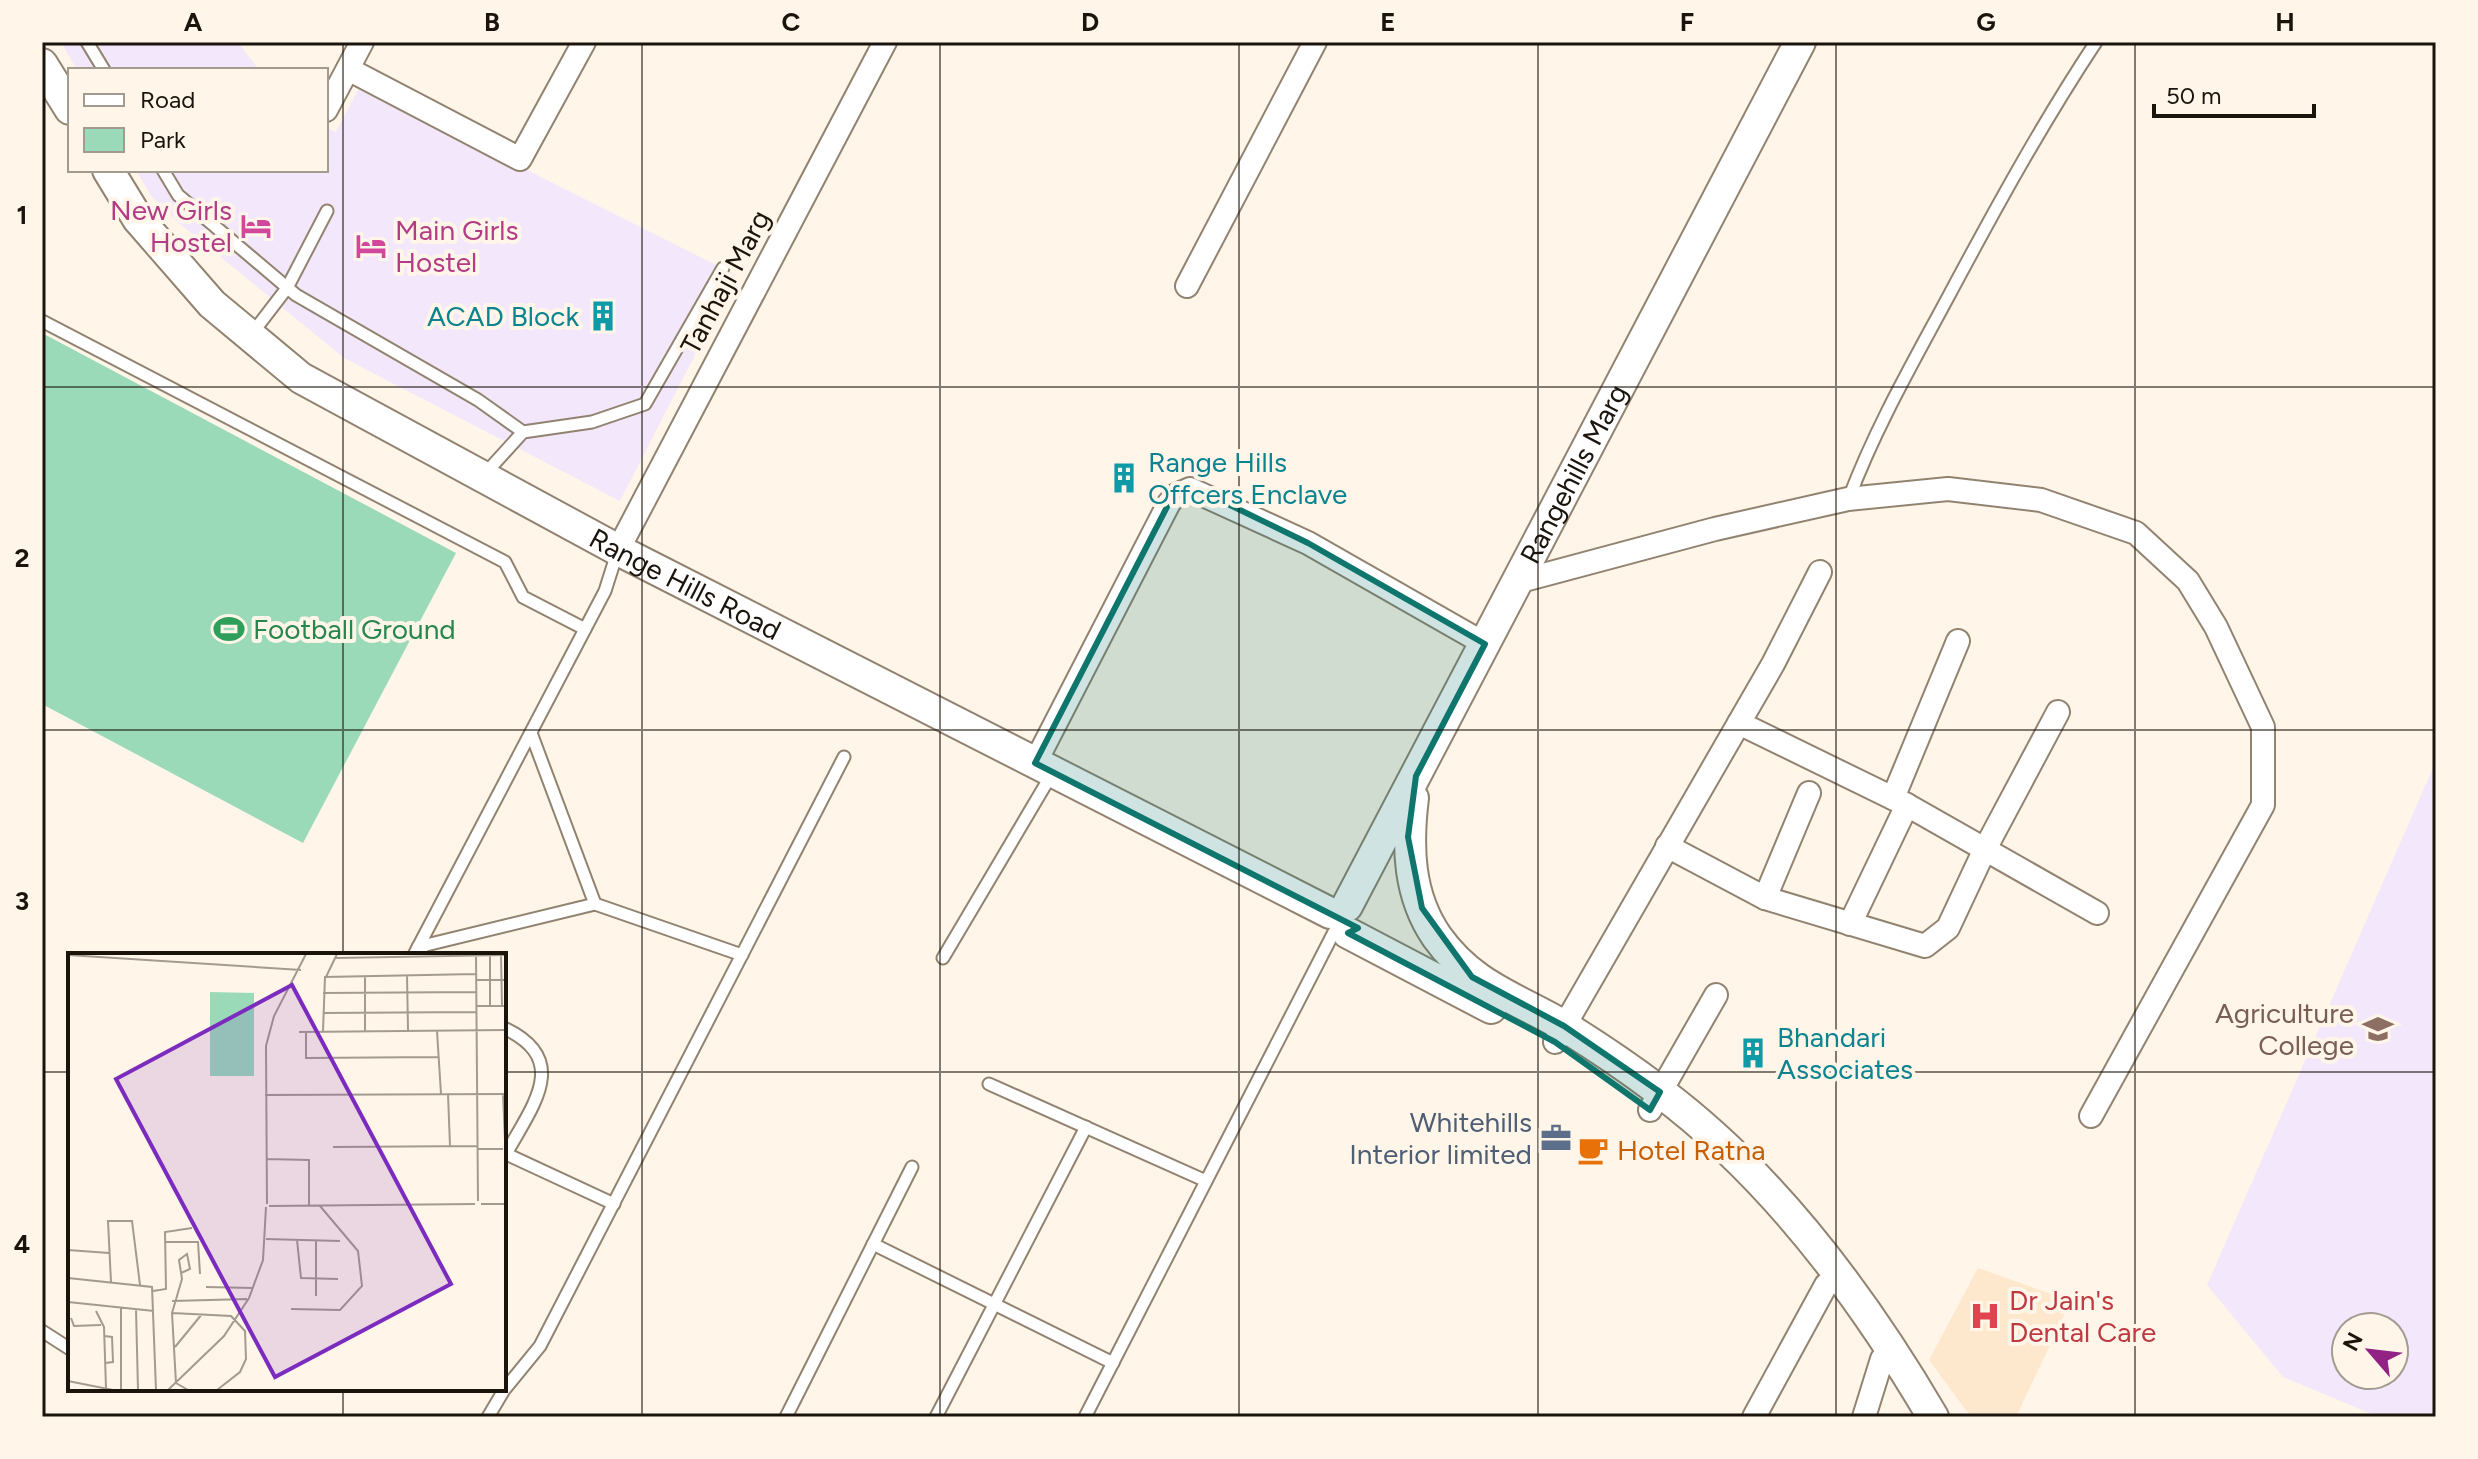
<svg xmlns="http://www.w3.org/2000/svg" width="2478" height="1459" viewBox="0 0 2478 1459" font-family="Figtree,sans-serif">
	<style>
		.built { fill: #fee8cd }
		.education { fill: #f3e7fc; fill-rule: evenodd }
		.green { fill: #9bdab9 }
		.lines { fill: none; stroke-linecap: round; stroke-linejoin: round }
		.lane-casing { stroke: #928370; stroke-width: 15 }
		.street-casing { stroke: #928370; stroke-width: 26 }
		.secondary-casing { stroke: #928370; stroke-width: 34 }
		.lane { stroke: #fff; stroke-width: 11 }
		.street { stroke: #fff; stroke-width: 22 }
		.secondary { stroke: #fff; stroke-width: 30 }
		.marked { fill: #0f766e; fill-opacity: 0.2; stroke: #0f766e; stroke-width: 6; stroke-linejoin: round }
		.grid { fill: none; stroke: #1a140d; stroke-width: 2; stroke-opacity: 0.55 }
		.labels { text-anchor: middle; stroke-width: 8; stroke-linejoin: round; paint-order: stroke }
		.hotel-label { font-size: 28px; fill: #b23c85; stroke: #fff5e8; text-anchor: end }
		.street-label { font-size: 28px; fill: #1a140d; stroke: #fff5e8 }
		.culture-label { font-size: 28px; fill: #0d838f; stroke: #fff5e8; text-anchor: start }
		.leisure-label { font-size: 28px; fill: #27864d; stroke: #fff5e8; text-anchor: start }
		.education-label { font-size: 28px; fill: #785e54; stroke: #fff5e8; text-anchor: end }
		.service-label { font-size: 28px; fill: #4e5e75; stroke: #fff5e8; text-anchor: end }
		.food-label { font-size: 28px; fill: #c56008; stroke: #fff5e8; text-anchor: start }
		.health-label { font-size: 28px; fill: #be3a42; stroke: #fff5e8; text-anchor: start }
		.inset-road { fill: none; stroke: #a39b90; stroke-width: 2 }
		.view { fill: #7b2cbf; fill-opacity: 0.15; stroke: #7b2cbf; stroke-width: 4 }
		.inset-edge { fill: none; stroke: #1a140d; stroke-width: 4 }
		.neatline { fill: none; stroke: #1a140d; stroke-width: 3 }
		.grid-label { font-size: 26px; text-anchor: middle; font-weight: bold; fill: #1a140d }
	</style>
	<rect width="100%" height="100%" fill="#fff5e8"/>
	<path class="built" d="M1978,1268L2071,1301L2016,1417H1971L1929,1360Z"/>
	<g class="education">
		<path d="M61,42H238L259,70H77Z"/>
		<path d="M360,86L736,275L620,501L344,358L179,223L151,196L136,170H326V128L336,132Z"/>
		<path d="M2436,761V1417H2379L2283,1377L2207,1285ZM2346,1327H2394V1375H2346Z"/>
	</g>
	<path class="green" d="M42,333L456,553L303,843L42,704Z"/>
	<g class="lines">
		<g class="lane-casing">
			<g id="lane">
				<path d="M87,42L104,70"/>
				<path d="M163,170L178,195L296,295L478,400L523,432"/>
				<path d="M42,321L505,562L523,597L585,629"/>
				<path d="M251,335L287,288L327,211"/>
				<path d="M483,476L523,432L592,422L645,404L723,268"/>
				<path d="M1849,498C1875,429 1911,366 1946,301C1993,213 2041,125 2096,42"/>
				<path d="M531,733L595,904"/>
				<path d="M414,955L605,591L618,550"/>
				<path d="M424,955L418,947L595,904L742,955"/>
				<path d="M943,958L1053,772"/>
				<path d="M504,1028C572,1060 532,1106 506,1154"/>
				<path d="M989,1084L1206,1181"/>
				<path d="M504,1153L614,1204"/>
				<path d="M873,1244L1113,1363"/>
				<path d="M42,1331L70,1349"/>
				<path d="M488,1417L504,1390L540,1346L844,757"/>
				<path d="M786,1417L912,1167"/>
				<path d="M936,1417L1086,1127"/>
				<path d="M1085,1417L1334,932"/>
			</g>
		</g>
		<g class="street-casing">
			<g id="street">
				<path d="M348,69L520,159L584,42"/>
				<path d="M326,110L362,42"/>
				<path d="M1187,286L1315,42"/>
				<path d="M618,550L885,42"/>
				<path d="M1517,582L1715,529L1848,499L1948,489L2041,500L2136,533L2188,581L2216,627L2263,727V805L2091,1116"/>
				<path d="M1739,723L1907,805L2097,913"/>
				<path d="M1035,763L1169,503L1176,495L1190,489L1308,543L1485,644"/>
				<path d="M1893,798L1958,641"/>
				<path d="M1667,846L1765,898L1925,946L1948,928L1985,849L2058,712"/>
				<path d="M1765,898L1809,793"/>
				<path d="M1850,924L1907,805"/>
				<path d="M1555,1042L1773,664L1820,572"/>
				<path d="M1650,1110L1716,995"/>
				<path d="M1754,1417L1826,1285"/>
				<path d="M1864,1417L1882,1359"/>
			</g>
		</g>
		<g class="secondary-casing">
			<g id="secondary">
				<path d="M42,64L70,109"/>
				<path id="s1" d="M108,170L138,219L212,304L301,378L618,550L1330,913"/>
				<path d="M1413,798C1407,846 1408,895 1437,937C1472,986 1514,997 1564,1026C1596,1046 1629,1068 1659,1091C1772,1175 1862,1296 1933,1417"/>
				<path id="s2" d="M1347,906L1800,42"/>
				<path d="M1348,933L1491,1008"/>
			</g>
		</g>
		<use href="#lane" class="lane"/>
		<use href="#street" class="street"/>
		<use href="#secondary" class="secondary"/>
	</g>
	<path class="marked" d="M1199,490L1308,543L1485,644L1416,776L1408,837L1422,908L1472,977L1564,1026L1660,1092L1650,1110L1555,1042L1348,933L1358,928L1035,763L1169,503L1183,491Z"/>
	<path class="grid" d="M343,42V955M642,42V1417M940,42V1417M1239,42V1417M1538,42V1417M1836,42V1417M2135,42V1417M42,387H2436M42,730H2436M42,1072H70M504,1072H2436M343,1389V1417"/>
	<defs>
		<g id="hotel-bare" transform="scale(2.4)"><path d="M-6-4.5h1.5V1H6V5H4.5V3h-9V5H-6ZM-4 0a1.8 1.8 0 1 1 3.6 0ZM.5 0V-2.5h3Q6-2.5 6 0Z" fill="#d1479c" stroke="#fff5e8" stroke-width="2.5" paint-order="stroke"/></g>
		<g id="building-bare" transform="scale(2.4)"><path d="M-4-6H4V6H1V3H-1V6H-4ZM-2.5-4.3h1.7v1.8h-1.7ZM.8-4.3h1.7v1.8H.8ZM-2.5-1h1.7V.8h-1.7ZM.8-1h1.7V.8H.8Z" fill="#0f9aa8" stroke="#fff5e8" stroke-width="2.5" paint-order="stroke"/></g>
		<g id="stadium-bare" transform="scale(2.4)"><path d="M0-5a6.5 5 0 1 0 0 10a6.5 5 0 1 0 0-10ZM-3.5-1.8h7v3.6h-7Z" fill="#2e9e5b" stroke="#fff5e8" stroke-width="2.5" paint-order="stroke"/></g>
		<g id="university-bare" transform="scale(2.4)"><path d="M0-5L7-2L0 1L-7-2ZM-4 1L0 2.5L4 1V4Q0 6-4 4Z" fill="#8d6e63" stroke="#fff5e8" stroke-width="2.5" paint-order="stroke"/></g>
		<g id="office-bare" transform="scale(2.4)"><path d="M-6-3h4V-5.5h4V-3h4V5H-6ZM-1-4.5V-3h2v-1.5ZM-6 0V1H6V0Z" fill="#5c6f8a" stroke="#fff5e8" stroke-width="2.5" paint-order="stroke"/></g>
		<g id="cafe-bare" transform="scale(2.4)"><path d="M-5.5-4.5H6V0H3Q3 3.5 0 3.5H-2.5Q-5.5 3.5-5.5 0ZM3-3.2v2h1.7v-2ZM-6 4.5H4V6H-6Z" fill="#e8710a" stroke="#fff5e8" stroke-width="2.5" paint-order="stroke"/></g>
		<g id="hospital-bare" transform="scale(2.4)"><path d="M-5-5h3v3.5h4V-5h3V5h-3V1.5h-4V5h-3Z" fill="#e0444e" stroke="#fff5e8" stroke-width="2.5" paint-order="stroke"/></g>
	</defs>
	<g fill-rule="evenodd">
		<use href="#hotel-bare" x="256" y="226"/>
		<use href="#hotel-bare" x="371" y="246"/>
		<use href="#building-bare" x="603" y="316"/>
		<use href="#building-bare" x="1124" y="478"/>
		<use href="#stadium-bare" x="229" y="629"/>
		<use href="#university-bare" x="2378" y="1029"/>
		<use href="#building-bare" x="1753" y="1053"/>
		<use href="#office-bare" x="1556" y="1138"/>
		<use href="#cafe-bare" x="1593" y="1150"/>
		<use href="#hospital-bare" x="1985" y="1316"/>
	</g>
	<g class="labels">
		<g class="hotel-label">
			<text x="232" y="220">New Girls<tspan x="232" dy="32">Hostel</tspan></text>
			<text x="395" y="240" text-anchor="start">Main Girls<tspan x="395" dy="32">Hostel</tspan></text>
		</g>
		<g class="street-label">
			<text transform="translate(725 282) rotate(-62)" y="10">Tanhaji Marg</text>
			<text dy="10" stroke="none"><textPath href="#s2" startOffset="488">Rangehills Marg</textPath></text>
			<text dy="10" stroke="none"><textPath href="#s1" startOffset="722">Range Hills Road</textPath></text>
		</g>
		<g class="culture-label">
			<text x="579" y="326" text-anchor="end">ACAD Block</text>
			<text x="1148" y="472">Range Hills<tspan x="1148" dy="32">Offcers Enclave</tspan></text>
			<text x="1777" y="1047">Bhandari<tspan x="1777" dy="32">Associates</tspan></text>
		</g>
		<g class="leisure-label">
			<text x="253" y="639">Football Ground</text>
		</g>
		<g class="education-label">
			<text x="2354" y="1023">Agriculture<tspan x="2354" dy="32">College</tspan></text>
		</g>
		<g class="service-label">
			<text x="1532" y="1132">Whitehills<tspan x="1532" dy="32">Interior limited</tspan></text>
		</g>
		<g class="food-label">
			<text x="1617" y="1160">Hotel Ratna</text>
		</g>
		<g class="health-label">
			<text x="2009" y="1310">Dr Jain's<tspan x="2009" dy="32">Dental Care</tspan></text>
		</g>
	</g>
	<g transform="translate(68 953)">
		<rect width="438" height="438" fill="#fff5e8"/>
		<path d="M142,39L186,40V123H142Z" fill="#9bdab9"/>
		<path class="inset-road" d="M408,1L410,248M0,2L233,17M422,2V53M433,2L434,53M268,5L438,2M339,22L340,77M297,23V78M258,24L269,1M408,27H438M255,40L408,39M408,53H438M255,60L408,59M255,78L257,24L408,21M369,78L373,141M231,79L438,77M238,79V105L370,104M380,141L382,193M435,141L438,210M197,142L438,141M265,194L410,193M410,196H435M198,206L241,207V252M199,251L198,93L206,63L238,1M413,251H438M201,253L407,251M198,286L272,288M229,287L233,325L270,326M248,288V343M97,289H130L132,321M0,297L41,300M113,320L122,316L119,301L111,307L114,326L104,360L108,430L120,437M0,325L84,334L88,437M43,329L40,268H64L72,332M138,334L185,335M85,338L98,336L97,279L124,275M104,348L179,346M0,349L86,358M68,356L70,437M223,356L272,357L294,333L290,298L252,253M28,358L36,374L38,435M104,360L163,363L177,378L178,406L172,419L149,437M3,365L6,373L33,372M36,383L44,384L45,409L37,410M107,394L134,361M0,428L45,437M53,437V355M100,437L156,383L181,345L195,307L198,254"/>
		<path class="view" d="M224,32L383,331L207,424L48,126Z"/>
		<rect width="438" height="438" class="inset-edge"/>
	</g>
	<rect width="2478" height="1459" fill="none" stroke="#fff5e8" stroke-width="88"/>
	<rect x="68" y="68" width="260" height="104" fill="#fff5e8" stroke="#a39b90" stroke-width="2"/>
	<rect x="84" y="94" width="40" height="12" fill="#ffffff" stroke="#a39b90" stroke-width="2"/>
	<text x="140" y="108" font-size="24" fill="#1a140d">Road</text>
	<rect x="84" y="128" width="40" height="24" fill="#9bdab9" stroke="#a39b90" stroke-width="2"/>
	<text x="140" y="148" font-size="24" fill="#1a140d">Park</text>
	<g transform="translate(2370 1351) rotate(298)"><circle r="38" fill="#fff5e8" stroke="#a39b90" stroke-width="2"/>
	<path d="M0-6L14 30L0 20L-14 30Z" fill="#922283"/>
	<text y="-12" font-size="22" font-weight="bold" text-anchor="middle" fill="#1a140d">N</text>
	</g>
	<path d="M2154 104v12h160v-12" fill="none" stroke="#1a140d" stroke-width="4"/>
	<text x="2166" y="104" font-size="24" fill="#1a140d" stroke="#fff5e8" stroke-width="6" paint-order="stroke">50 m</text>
	<rect x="44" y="44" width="2390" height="1371" class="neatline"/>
	<g class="grid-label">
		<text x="193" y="31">A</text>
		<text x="492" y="31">B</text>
		<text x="791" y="31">C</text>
		<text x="1090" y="31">D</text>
		<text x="1388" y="31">E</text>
		<text x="1687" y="31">F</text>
		<text x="1986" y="31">G</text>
		<text x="2285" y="31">H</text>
		<text x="22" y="224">1</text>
		<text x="22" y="567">2</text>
		<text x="22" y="910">3</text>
		<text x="22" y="1253">4</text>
	</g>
</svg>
